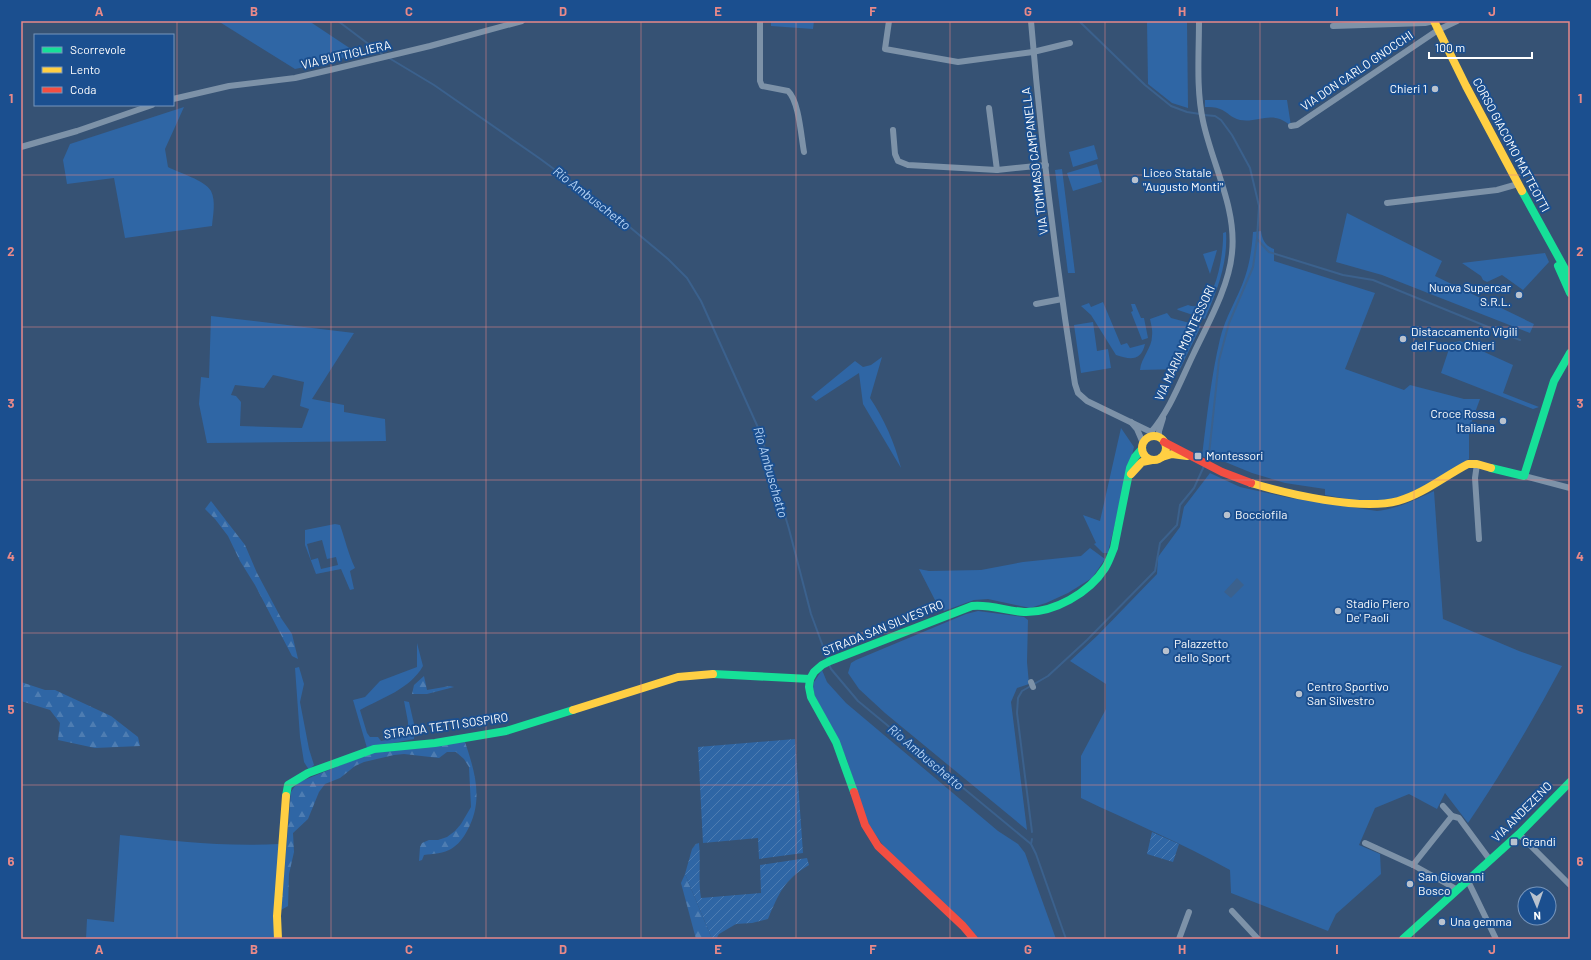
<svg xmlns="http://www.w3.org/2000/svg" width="1591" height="960" viewBox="0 0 1591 960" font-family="Barlow,sans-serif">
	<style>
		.green { fill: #2f66a5; fill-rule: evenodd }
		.forest { fill: url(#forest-firs) }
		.garden { fill: url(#garden-furrows) }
		.water { fill: #3b618d }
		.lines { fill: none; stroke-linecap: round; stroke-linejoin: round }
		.stream { stroke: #3b618d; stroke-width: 2 }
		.street { stroke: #7d92a8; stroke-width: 6 }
		.fast { stroke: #16e098; stroke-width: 8 }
		.slow { stroke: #ffcf43; stroke-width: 8 }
		.jam { stroke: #f24e42; stroke-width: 8 }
		.grid { fill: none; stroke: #e88989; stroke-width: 1; stroke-opacity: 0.55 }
		.poi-dot { fill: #b9c2ce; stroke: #1b4f8f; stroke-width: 1.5 }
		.labels { text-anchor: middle; stroke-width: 4; stroke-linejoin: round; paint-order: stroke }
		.street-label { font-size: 12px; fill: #fff; stroke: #1b4f8f }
		.poi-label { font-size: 12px; fill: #fff; stroke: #1b4f8f; text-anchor: start }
		.water-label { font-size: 13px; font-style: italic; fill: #b5d3f5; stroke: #1b4f8f }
		.neatline { fill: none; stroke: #e88989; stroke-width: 1.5 }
		.grid-label { font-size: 13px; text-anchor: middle; font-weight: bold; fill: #e88989 }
	</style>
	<defs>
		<pattern id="forest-firs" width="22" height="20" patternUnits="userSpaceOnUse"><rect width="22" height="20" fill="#2f66a5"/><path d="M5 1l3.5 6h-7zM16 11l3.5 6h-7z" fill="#4e7db2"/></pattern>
		<pattern id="garden-furrows" width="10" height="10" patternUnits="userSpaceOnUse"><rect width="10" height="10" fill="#2f66a5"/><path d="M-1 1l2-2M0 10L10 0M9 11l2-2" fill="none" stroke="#4e7db2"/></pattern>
	</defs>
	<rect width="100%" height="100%" fill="#365274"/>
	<g class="green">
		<path d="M218,21H309L354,51L353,54L338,60L295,69Z"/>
		<path d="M771,21H814L813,29L771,26Z"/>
		<path d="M1147,21H1187L1188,108L1172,103L1148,84Z"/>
		<path d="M1205,100H1287L1291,126C1272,109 1260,123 1240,120C1231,118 1228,112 1220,109C1215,107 1210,107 1205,107Z"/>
		<path d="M184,107L165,149L168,167C179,173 205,180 211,191C216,201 213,215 212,226L125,238L114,178L67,184L63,160L70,144Z"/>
		<path d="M1094,145L1098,159L1073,167L1069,152Z"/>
		<path d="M1097,164L1102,182L1073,191L1067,173Z"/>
		<path d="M1062,169L1075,273H1068L1055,170Z"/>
		<path d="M1347,213L1442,261L1435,276L1534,324L1530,333L1382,275L1336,262Z"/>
		<path d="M1261,231C1262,239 1265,246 1274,249V261L1375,293L1345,369L1404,390L1410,385L1464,399H1480L1469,429V459C1442,475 1409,499 1377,502C1364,503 1338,497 1325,495V489L1285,483L1252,473L1213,457L1211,460L1202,456C1207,417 1211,377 1220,339C1225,317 1238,298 1245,277C1250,262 1252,247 1253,232Z"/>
		<path d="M1226,232C1228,264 1217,290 1205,319L1178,310L1177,309L1188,305C1216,316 1224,250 1223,233Z"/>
		<path d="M1217,250L1210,274L1203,254Z"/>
		<path d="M1545,253L1549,262L1523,290L1502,275L1487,282L1483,280L1481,276L1462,263Z"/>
		<path d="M1103,302L1121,345L1127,343L1130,348L1145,344C1141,361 1131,360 1116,355L1091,315L1081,306L1089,303L1091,307Z"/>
		<path d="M1131,304H1135L1141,318H1144L1148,338L1142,340L1131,312L1133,311Z"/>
		<path d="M1167,313L1171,318L1201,326L1180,369L1140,370C1141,358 1152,348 1152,336C1153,331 1151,324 1150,319Z"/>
		<path d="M211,316L354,333L312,399L344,405V412L385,419L386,441L207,443L199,404L201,377L209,378ZM273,375L304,382L300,406L309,409L302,428L240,426L241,402L236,396L231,395L235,385L264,388Z"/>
		<path d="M1093,322L1097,351L1108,349L1111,368L1081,373L1074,325Z"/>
		<path d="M1460,341L1513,365L1503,393L1539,407L1533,409L1441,373L1451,343Z"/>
		<path d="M882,357L870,398C884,419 895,443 901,468L863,404L859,373L816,401L811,397L855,361L863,367L871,365Z"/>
		<path d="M1121,428L1134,447L1109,548L1108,553H1103L1094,544L1096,543L1083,515L1100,521Z"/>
		<path d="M1210,473L1240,487L1290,498L1377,511C1397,509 1415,500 1434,491L1443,619L1519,651L1562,666C1533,720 1502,773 1468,823L1445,793L1437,809L1409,794L1375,808L1359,845L1380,854L1381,874L1336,914L1328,931L1231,893L1230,870C1182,843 1131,822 1081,798V756L1106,709V684L1070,661L1098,635L1157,574L1158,557L1180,527L1184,507Z"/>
		<path d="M335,524L340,525C345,539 348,553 355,568L350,571L354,589L350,590L341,569L316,574L305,545V530ZM322,540L327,559L336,557L338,565L321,569L318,558L311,560L307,544Z"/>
		<path d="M1090,548L1105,559L1092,578L1068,593L1046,603L1030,608L988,599L974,600L944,611L936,602L919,569L929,571L981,570L1023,562L1081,556Z"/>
		<path d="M978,611L1024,617L1028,620L1027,662L1029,684L1017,688L1011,702L1027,830L885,713L859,689L848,673L851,663L856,660L966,614Z"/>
		<path d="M417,643L423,666C410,689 382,698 360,710L367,733L370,737H378L381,741L408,736V722L404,701L409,702L414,724V739L367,748L353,700L365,697L380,681L417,667Z"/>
		<path d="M299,667L304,684L300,702L309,749L314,765L309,770L304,762L300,737L295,668Z"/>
		<path d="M822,670L827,682L846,703L998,831L1018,844L1025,853L1056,939H979L965,924L885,848L870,827L862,808L847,760L839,742L815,696L813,688L814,682Z"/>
		<path d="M120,835C173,841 225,847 279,844L275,939H86L87,919L114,922Z"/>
	</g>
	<g class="forest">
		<path d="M211,501L245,545L257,573L281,618L292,634L298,659L292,656L255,585L240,561L228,536L215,519L205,509Z"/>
		<path d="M424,676L427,690L450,686L454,687L427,694H412L414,685Z"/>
		<path d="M21,682L45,690H55L111,716L138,737L140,746L95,748L58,740L60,723L50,710L21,701Z"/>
		<path d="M465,742C475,772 484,801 467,831C464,837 458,845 451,849C445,853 432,854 424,855L422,860L419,861L420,847L422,843L429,840H438L447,837L455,831L461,824L471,807L469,767L464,759L456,752H447L439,758L404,754L394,755L364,762L355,766L340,778L325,784L319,792L308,819L293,833L294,852L289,874L288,906L281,910L291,792L297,783L368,754L394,749Z"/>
		<path d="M685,874L712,939H696L681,883Z"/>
	</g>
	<g class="garden">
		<path d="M795,739L803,853L759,859L758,838L703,843L698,747Z"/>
		<path d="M1152,832L1179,844L1173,862L1147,854Z"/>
		<path d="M699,843C701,861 698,880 701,898L761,893L760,865L807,858L809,865C784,880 779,893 768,919L752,923L736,924L719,934L716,939H712L685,874L692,849L696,844Z"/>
	</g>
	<path class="water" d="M1237,578L1244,585L1231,598L1224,592Z"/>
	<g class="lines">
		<g class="stream">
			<path d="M338,21L383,55"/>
			<path d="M1079,21L1145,85L1171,106L1187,112L1200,114"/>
			<path d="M389,58L434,85L539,158L607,208L668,259L687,278L701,301L760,432L789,529L811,614L828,660"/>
			<path d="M1204,115L1215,116L1221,120L1232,135L1250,168L1259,206L1257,239L1253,267L1229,323L1219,360L1209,454L1206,462"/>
			<path d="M1257,239L1269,252L1343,275L1373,280L1520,340"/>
			<path d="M829,664L831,669L858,701L1031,844L1036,854L1066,939"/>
			<path d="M1032,832L1017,713L1018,698L1022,691L1048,676L1087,640L1155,571L1160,543L1177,525L1180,505L1194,488L1204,466"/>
			<path d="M1031,844L1032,839"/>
		</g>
		<g class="street">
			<path d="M760,21V81L762,86L788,91C799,101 801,136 804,152"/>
			<path d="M889,21L885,49L958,62L1033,52L1070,43"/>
			<path d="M1031,21C1041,142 1056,264 1075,384L1078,393L1087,401L1151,432"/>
			<path d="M1333,26L1425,23L1434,21"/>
			<path d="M173,99L229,86L295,78L334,69L430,46L522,21"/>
			<path d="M989,108L997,170"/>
			<path d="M1291,126L1297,125L1438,30L1457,21"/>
			<path d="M893,130L895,154L898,161L908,165L997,170L1046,165"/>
			<path d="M21,147L77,131L152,105"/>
			<path d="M1387,203L1497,190L1518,184"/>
			<path d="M1036,304L1062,299"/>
			<path d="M1131,422L1137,429L1143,443"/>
			<path d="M1152,437L1151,432C1169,412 1181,380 1193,355C1207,325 1229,287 1232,253C1237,208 1212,164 1203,121C1196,89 1199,54 1199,21"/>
			<path d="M1159,438V431L1163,418"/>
			<path d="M1477,464L1475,478L1479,539"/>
			<path d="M1524,476L1570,488"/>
			<path d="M1031,682L1033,687"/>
			<path d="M1443,806L1452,816"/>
			<path d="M1519,834L1570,885"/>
			<path d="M1365,843L1413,865"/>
			<path d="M1468,881L1496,939"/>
			<path d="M1458,890L1413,865L1452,816L1459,818L1490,860"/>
			<path d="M1232,911L1258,939"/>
			<path d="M1179,939L1189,912"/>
		</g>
		<g class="fast">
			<path d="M1522,191L1570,278"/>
			<path d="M1558,266L1570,293"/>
			<path d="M1491,468L1524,476L1554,381L1570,353"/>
			<path d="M713,674L810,679"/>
			<path d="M854,792L836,742L811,697L809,687L810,679L814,672L822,665L830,661L972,606C990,604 1006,611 1024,612C1054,613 1089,593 1105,568C1109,562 1111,555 1114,548L1130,468L1135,457L1142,449"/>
			<path d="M286,796L288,785L308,773L374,749L435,743L506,731L573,710"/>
			<path d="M1403,939L1519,834L1570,782"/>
		</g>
		<g class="slow">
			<path d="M1434,21L1466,86L1522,191"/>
			<circle cx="1154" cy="448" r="12"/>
			<path d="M1162,457L1172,454L1187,456"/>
			<path d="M1131,474L1142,462L1152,460"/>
			<path d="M1251,483C1288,494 1360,511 1398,501C1423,494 1445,476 1468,464H1477L1491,468"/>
			<path d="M573,710L678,677L713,674"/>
			<path d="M278,939L277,916L286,796"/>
		</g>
		<g class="jam">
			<path d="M1164,442L1222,472L1251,483"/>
			<path d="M854,792L865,825L878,846L963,926L974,939"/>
		</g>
	</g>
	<path class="grid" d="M177,21V939M331,21V939M486,21V939M641,21V939M796,21V939M950,21V939M1105,21V939M1260,21V939M1414,21V939M21,175H1570M21,327H1570M21,480H1570M21,633H1570M21,785H1570"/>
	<g class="poi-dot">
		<circle cx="1435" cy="89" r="4"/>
		<circle cx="1135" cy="180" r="4"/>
		<circle cx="1519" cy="295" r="4"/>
		<circle cx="1403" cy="339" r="4"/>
		<circle cx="1503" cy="421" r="4"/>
		<rect x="1194" y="452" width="8" height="8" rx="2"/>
		<circle cx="1227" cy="515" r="4"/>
		<circle cx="1338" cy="611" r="4"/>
		<circle cx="1166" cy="651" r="4"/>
		<circle cx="1299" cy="694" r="4"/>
		<rect x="1510" y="838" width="8" height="8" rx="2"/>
		<circle cx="1410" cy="884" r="4"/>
		<circle cx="1442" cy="922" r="4"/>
	</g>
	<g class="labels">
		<g class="street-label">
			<text transform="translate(346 55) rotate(-13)" y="4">VIA BUTTIGLIERA</text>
			<text transform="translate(1357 71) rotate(-34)" y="4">VIA DON CARLO GNOCCHI</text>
			<text transform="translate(1511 145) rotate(62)" y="4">CORSO GIACOMO MATTEOTTI</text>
			<text transform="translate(1035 161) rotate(-97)" y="4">VIA TOMMASO CAMPANELLA</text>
			<text transform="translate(1185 343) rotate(-65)" y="4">VIA MARIA MONTESSORI</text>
			<text transform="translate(883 628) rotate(-22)" y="4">STRADA SAN SILVESTRO</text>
			<text transform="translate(446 726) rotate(-8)" y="4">STRADA TETTI SOSPIRO</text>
			<text transform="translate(1522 812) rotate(-45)" y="4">VIA ANDEZENO</text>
		</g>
		<g class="poi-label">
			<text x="1427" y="93" text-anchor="end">Chieri 1</text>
			<text x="1143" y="177">Liceo Statale<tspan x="1143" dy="14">"Augusto Monti"</tspan></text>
			<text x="1511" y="292" text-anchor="end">Nuova Supercar<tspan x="1511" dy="14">S.R.L.</tspan></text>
			<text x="1411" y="336">Distaccamento Vigili<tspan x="1411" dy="14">del Fuoco Chieri</tspan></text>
			<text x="1495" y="418" text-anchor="end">Croce Rossa<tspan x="1495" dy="14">Italiana</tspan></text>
			<text x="1206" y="460">Montessori</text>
			<text x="1235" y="519">Bocciofila</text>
			<text x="1346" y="608">Stadio Piero<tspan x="1346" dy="14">De' Paoli</tspan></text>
			<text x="1174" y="648">Palazzetto<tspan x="1174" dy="14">dello Sport</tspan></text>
			<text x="1307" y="691">Centro Sportivo<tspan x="1307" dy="14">San Silvestro</tspan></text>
			<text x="1522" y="846">Grandi</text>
			<text x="1418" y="881">San Giovanni<tspan x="1418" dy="14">Bosco</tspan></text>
			<text x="1450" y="926">Una gemma</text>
		</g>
		<g class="water-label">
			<text transform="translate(592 198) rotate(38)" y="5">Rio Ambuschetto</text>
			<text transform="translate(771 472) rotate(74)" y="5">Rio Ambuschetto</text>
			<text transform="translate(926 757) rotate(40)" y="5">Rio Ambuschetto</text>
		</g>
	</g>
	<rect width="1591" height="960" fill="none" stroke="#1b4f8f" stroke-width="44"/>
	<rect x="34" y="34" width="140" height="72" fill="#1b4f8f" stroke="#7695bc"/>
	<rect x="42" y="47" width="20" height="6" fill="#16e098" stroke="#7695bc"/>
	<text x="70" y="54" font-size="12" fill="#ffffff">Scorrevole</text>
	<rect x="42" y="67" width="20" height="6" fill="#ffcf43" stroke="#7695bc"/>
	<text x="70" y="74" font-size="12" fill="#ffffff">Lento</text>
	<rect x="42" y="87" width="20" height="6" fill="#f24e42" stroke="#7695bc"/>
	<text x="70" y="94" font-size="12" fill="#ffffff">Coda</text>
	<g transform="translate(1537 906) rotate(178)"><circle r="19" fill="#1b4f8f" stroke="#7695bc"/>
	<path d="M0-3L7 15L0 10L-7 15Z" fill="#b9c2ce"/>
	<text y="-6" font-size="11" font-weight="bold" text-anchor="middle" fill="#ffffff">N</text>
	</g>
	<path d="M1429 52v6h103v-6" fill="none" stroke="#ffffff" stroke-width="2"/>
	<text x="1435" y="52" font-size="12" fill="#ffffff" stroke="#1b4f8f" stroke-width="3" paint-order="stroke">100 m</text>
	<rect x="22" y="22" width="1547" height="916" class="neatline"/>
	<g class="grid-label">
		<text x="99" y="16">A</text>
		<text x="254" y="16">B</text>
		<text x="409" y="16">C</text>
		<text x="563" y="16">D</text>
		<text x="718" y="16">E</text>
		<text x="873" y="16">F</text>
		<text x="1028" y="16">G</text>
		<text x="1182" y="16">H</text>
		<text x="1337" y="16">I</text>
		<text x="1492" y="16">J</text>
		<text x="11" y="103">1</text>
		<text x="1580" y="103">1</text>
		<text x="11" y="256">2</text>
		<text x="1580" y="256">2</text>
		<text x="11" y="408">3</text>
		<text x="1580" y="408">3</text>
		<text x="11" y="561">4</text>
		<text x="1580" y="561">4</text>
		<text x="11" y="714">5</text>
		<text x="1580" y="714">5</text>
		<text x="11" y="866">6</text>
		<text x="1580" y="866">6</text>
		<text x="99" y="954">A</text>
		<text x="254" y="954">B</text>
		<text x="409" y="954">C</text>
		<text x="563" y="954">D</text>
		<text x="718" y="954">E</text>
		<text x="873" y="954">F</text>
		<text x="1028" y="954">G</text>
		<text x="1182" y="954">H</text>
		<text x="1337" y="954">I</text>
		<text x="1492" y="954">J</text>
	</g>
</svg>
